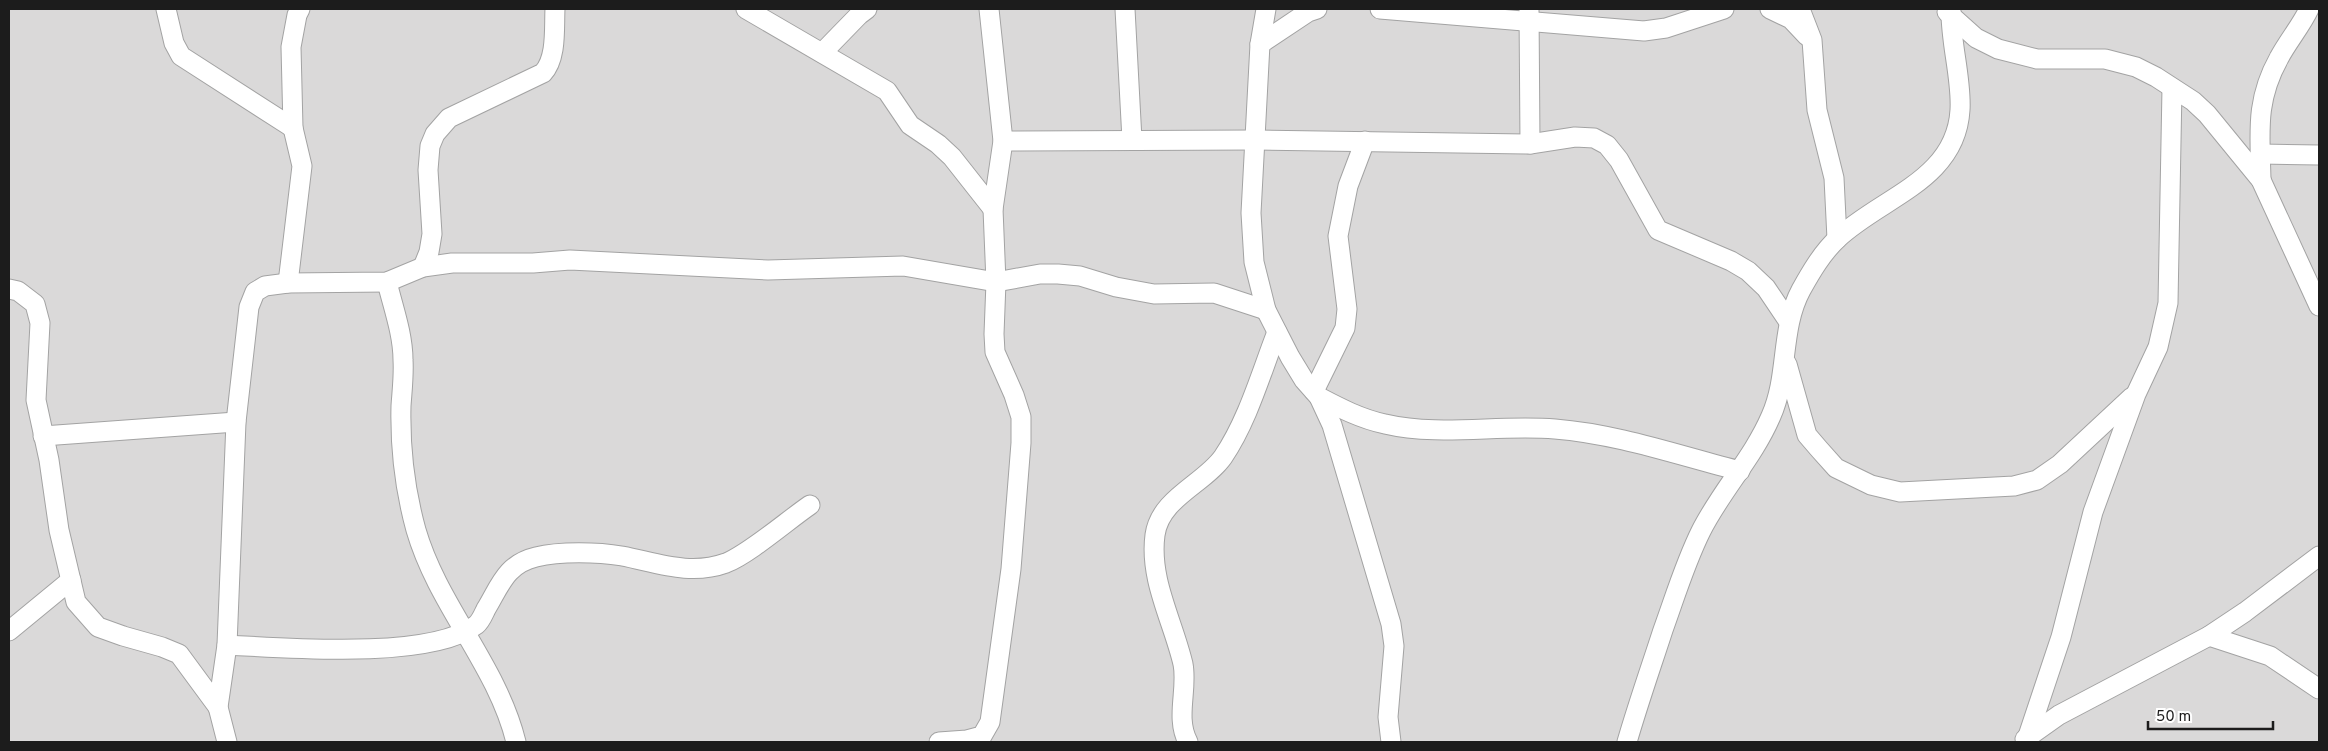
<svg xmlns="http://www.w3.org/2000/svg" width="2328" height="751" viewBox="0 0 2328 751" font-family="Overpass,sans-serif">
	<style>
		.residential { fill: #dad9d9 }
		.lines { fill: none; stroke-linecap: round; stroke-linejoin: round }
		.street-casing { stroke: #a3a3a3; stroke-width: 21 }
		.street { stroke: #fff; stroke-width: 19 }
	</style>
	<rect width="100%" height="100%" fill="#ede9e2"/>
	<rect class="residential" x="9" y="9" width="2310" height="733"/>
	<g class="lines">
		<g class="street-casing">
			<g id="street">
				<path d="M166,9L174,43L181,56L293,128"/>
				<path d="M746,9L887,91L910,125L938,144L952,157L993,209"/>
				<path d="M1125,9L1132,140"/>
				<path d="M1266,9L1260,44L1251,213L1254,262L1266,310L1290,357L1304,380L1319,397L1332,425L1391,624L1394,646L1388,717L1391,742"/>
				<path d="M1380,9L1644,31L1666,28L1724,9"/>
				<path d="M1529,9L1530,144"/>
				<path d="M1770,9L1791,19L1807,36"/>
				<path d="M1800,9L1812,40L1817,110L1834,178L1837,239"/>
				<path d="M1947,12L1976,38L1998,49L2037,59H2105L2136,67L2156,77L2193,101L2207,114L2261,180L2319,306"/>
				<path d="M1260,44L1308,12L1317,9"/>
				<path d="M822,53L859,15L867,9"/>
				<path d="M1003,141L1256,140L1530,144L1575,137L1594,138L1607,145L1619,160L1658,230L1731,261L1748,271L1766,288L1789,322"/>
				<path d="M2260,154L2319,155"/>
				<path d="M2261,180C2260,133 2255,101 2279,58C2288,41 2301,26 2309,9"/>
				<path d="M423,267L429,252L432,234L428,170L430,146L435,134L449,118L543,73C557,58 554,28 555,9"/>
				<path d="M387,282C393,307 403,334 403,360C404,375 402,391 401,406C400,447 405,490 416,530C438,606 497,665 516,742"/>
				<path d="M288,283L302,166L293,128L291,47L297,15L300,9"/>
				<path d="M9,289L18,291L35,304L40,323L36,400L49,460L59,530L76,602L98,627L123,636L162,647L179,654L218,707"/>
				<path d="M1787,364L1807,435L1819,449L1836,468L1871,485L1900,492L2014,486L2037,480L2060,464L2132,397"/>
				<path d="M1314,391L1345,328L1347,309L1338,236L1348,186L1365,141"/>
				<path d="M1319,397C1340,408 1361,419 1385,424C1440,437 1499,424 1555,429C1618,434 1680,456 1740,471"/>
				<path d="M43,436L236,422"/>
				<path d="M9,631L71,580"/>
				<path d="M2209,636L2270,656L2319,689"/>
				<path d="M227,645C286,648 430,660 476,625C481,621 483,615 486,609C500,586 506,564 536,557C560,551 598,552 622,556C658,563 690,576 726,563C749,554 788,520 810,505"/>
				<path d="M2028,736L2061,637L2093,512L2136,394L2158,347L2168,303L2172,88"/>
				<path d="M2025,739L2059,715L2209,636L2245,612L2319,556"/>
				<path d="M227,742L218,707L227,645L236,422L249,307L255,292L265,286L288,283L387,282L423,267L452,263H533L570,260L768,270L903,266L996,282L1040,274H1058L1080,276L1116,287L1154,294L1214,293L1266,310"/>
				<path d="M939,742L967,740L982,736L990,722L1011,569L1021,443V417L1014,395L995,352L994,334L996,282L993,209L1003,141L989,9"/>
				<path d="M1188,742C1175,718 1188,689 1183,664C1173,621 1149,580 1155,535C1160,498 1204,484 1223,457C1248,420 1261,373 1277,332"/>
				<path d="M1627,742C1638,704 1651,667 1663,630C1675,597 1685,563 1701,531C1721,491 1753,458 1771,416C1789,376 1780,329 1801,290C1811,272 1822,253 1838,238C1882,197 1956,180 1960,110C1962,79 1950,41 1951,9"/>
			</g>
		</g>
		<use href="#street" class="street"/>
	</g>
	<rect width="2328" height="751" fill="none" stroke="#1c1c1c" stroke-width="20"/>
	<path d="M2148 721v8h125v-8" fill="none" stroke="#1c1c1c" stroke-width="2.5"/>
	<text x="2156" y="721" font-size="15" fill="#1c1c1c" stroke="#ffffff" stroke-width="4" paint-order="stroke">50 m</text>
</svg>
